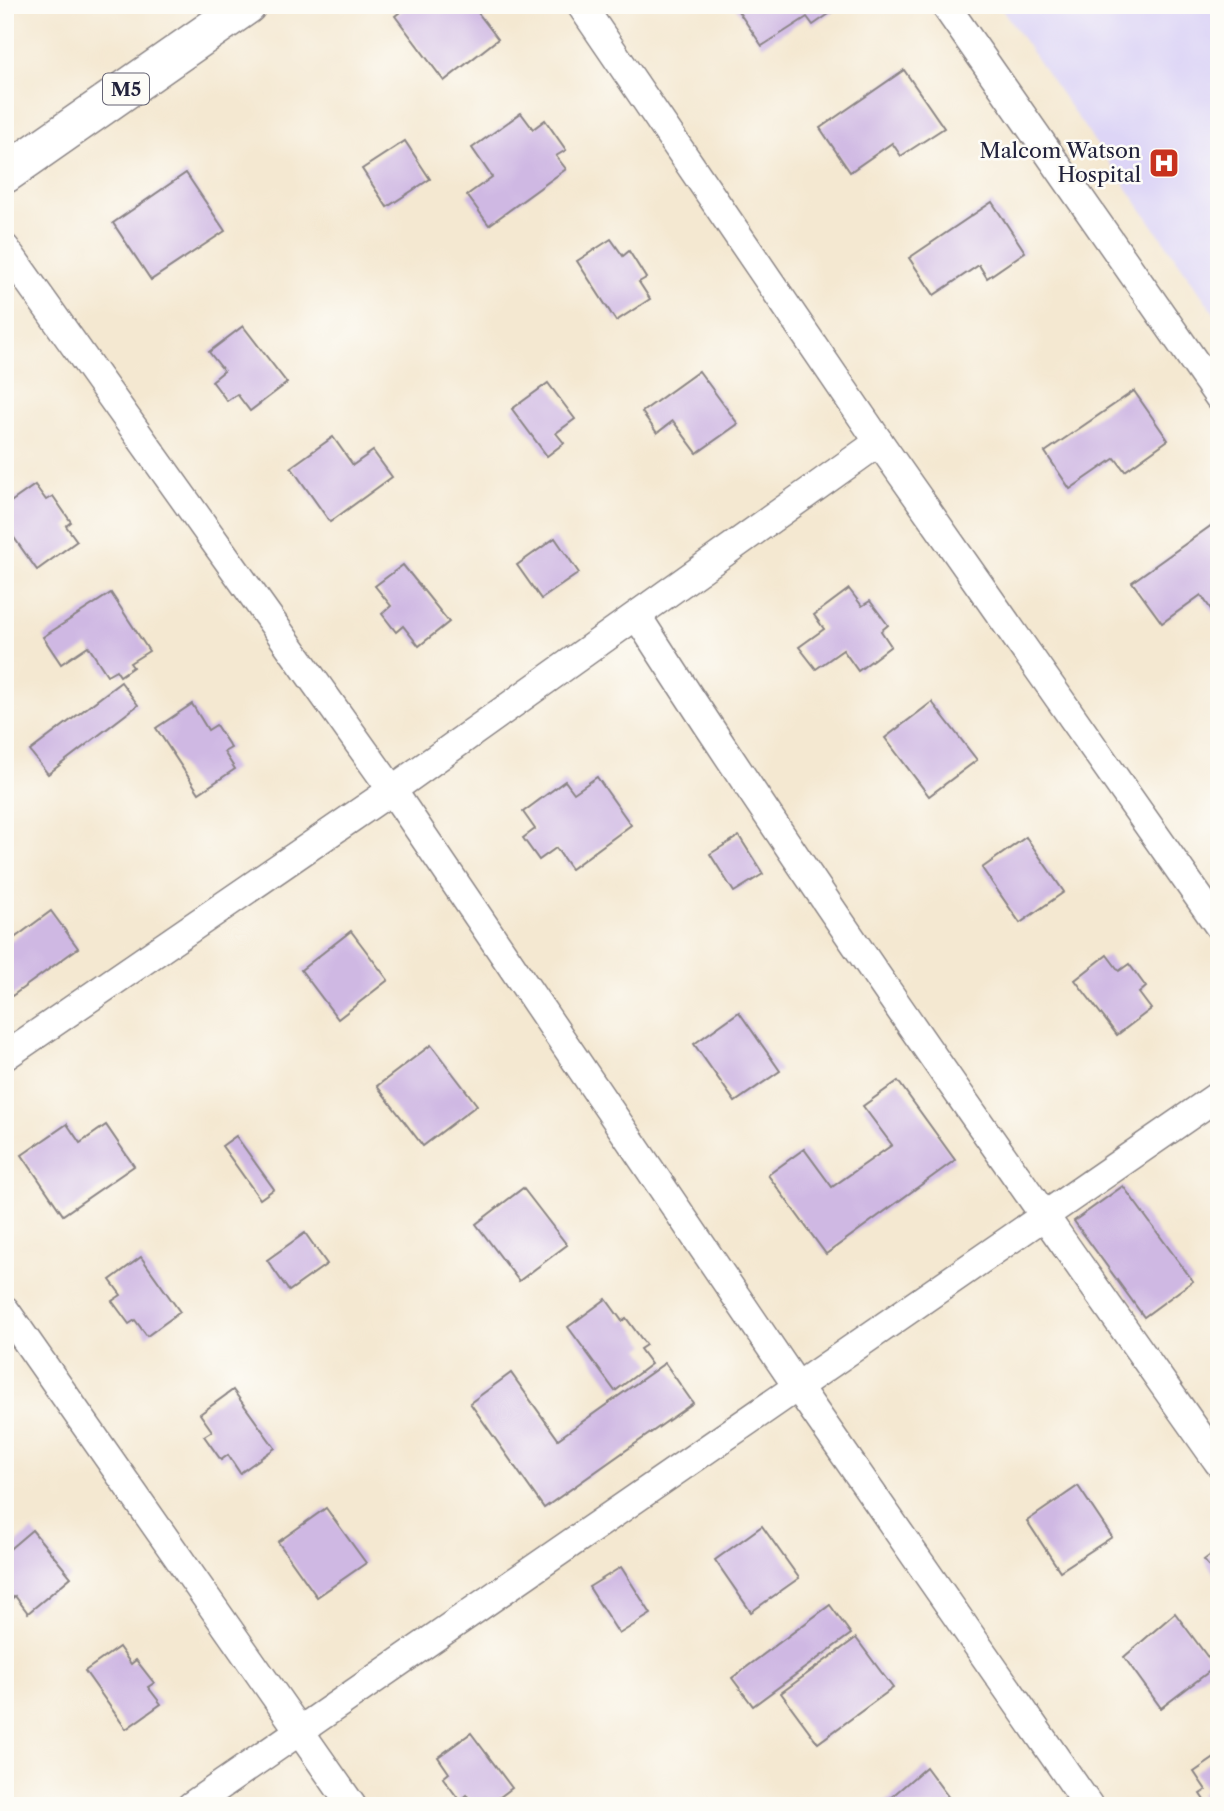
<svg xmlns="http://www.w3.org/2000/svg" width="1224" height="1811" viewBox="0 0 1224 1811" font-family="'Libre Caslon Text',serif">
	<style>
		.built { fill: #ddd5f6 }
		.building { fill: #cfb8e3 }
		.lines { fill: none; stroke-linecap: round; stroke-linejoin: round }
		.minor-casing { stroke: #8b8586; stroke-width: 31 }
		.primary-casing { stroke: #8b8586; stroke-width: 41 }
		.minor { stroke: #fff; stroke-width: 28 }
		.primary { stroke: #fff; stroke-width: 38 }
		.labels { text-anchor: middle; stroke-width: 5; stroke-linejoin: round; paint-order: stroke }
		.shield { fill: #fdfcf7; stroke: #646373; stroke-width: 2 }
		.shield-label { font-size: 19px; font-weight: bold; fill: #22223b }
		.poi-label { font-size: 21px; fill: #22223b; stroke: #fdfcf7; text-anchor: end }
	</style>
	<rect width="100%" height="100%" fill="#fdfcf7"/>
	<filter id="ink" filterUnits="userSpaceOnUse"><feTurbulence type="fractalNoise" baseFrequency=".0143" numOctaves="2"/><feDisplacementMap in="SourceGraphic" scale="14" xChannelSelector="R" yChannelSelector="G"/><feConvolveMatrix kernelMatrix="1 2 1 2 8 2 1 2 1" color-interpolation-filters="sRGB"/></filter>
	<filter id="wash" filterUnits="userSpaceOnUse"><feTurbulence type="fractalNoise" baseFrequency=".00686" numOctaves="4" result="noise"/><feDisplacementMap in="SourceGraphic" scale="28" xChannelSelector="R" yChannelSelector="G"/><feGaussianBlur stdDeviation="1.57" result="paint"/><feColorMatrix in="noise" values="0 0 0 0 0 0 0 0 0 0 0 0 0 0 0 0 0 1.4 0 .05"/><feComposite in="paint" operator="in"/></filter>
	<g filter="url(#wash)">
		<rect width="100%" height="100%" fill="#f4e8d1"/>
		<path class="built" d="M999,5H1219V320Z"/>
		<g id="blocks">
			<g class="building">
				<path d="M409,5H472L498,39L444,81L395,16Z"/>
				<path d="M734,5H842L813,25L807,17L762,46Z"/>
				<path d="M904,70L944,128L901,156L892,143L850,172L820,128Z"/>
				<path d="M521,113L533,129L545,120L566,150L556,156L566,169L489,225L467,195L492,177L472,148Z"/>
				<path d="M405,141L430,179L387,207L362,169Z"/>
				<path d="M186,173L225,231L151,280L113,223Z"/>
				<path d="M992,202L1025,252L987,278L979,265L934,295L909,258Z"/>
				<path d="M611,239L623,256L629,251L646,278L639,282L650,299L616,321L577,261Z"/>
				<path d="M243,326L287,383L250,411L237,394L227,401L212,381L224,371L209,352Z"/>
				<path d="M699,371L738,424L697,453L673,421L657,433L642,412Z"/>
				<path d="M548,383L575,419L556,433L564,443L547,456L512,409Z"/>
				<path d="M1134,391L1168,440L1125,471L1115,458L1070,489L1045,452Z"/>
				<path d="M333,437L353,465L373,451L392,477L330,522L291,467Z"/>
				<path d="M35,485L46,500L53,496L71,522L66,526L77,541L37,570L5,525V506Z"/>
				<path d="M1219,520V621L1201,595L1162,623L1132,582Z"/>
				<path d="M555,538L579,573L541,599L517,565Z"/>
				<path d="M403,565L449,622L419,646L403,626L396,632L382,614L391,606L375,586Z"/>
				<path d="M849,589L862,606L870,601L888,625L881,631L891,646L858,671L843,650L816,669L799,647L824,629L814,615Z"/>
				<path d="M111,593L149,651L130,663L133,667L120,676L116,670L107,675L88,646L61,664L43,637Z"/>
				<path d="M121,682L138,705L48,774L30,751Z"/>
				<path d="M932,702L977,760L929,796L885,738Z"/>
				<path d="M192,704L208,730L216,725L231,748L224,752L235,769L199,793L156,728Z"/>
				<path d="M597,777L631,825L571,869L556,848L539,860L523,838L535,829L523,812L565,781L574,793Z"/>
				<path d="M739,836L763,874L734,892L710,854Z"/>
				<path d="M1026,837L1064,892L1020,923L982,868Z"/>
				<path d="M51,911L78,948L5,1001V945Z"/>
				<path d="M351,931L388,980L338,1019L301,970Z"/>
				<path d="M1107,955L1119,971L1129,964L1146,987L1139,993L1151,1009L1117,1035L1075,980Z"/>
				<path d="M739,1012L780,1071L735,1102L694,1044Z"/>
				<path d="M431,1045L477,1105L423,1146L377,1086Z"/>
				<path d="M898,1081L955,1160L826,1254L768,1175L804,1149L832,1187L892,1145L863,1106Z"/>
				<path d="M67,1124L80,1143L106,1125L134,1166L63,1215L22,1155Z"/>
				<path d="M236,1136L274,1189L260,1199L222,1146Z"/>
				<path d="M1123,1186L1193,1281L1144,1317L1074,1221Z"/>
				<path d="M523,1188L567,1245L519,1281L476,1224Z"/>
				<path d="M305,1233L327,1264L289,1291L267,1260Z"/>
				<path d="M141,1257L180,1312L147,1336L135,1320L129,1324L112,1301L121,1295L110,1280Z"/>
				<path d="M606,1299L622,1321L626,1318L646,1345L640,1349L651,1364L615,1391L568,1327Z"/>
				<path d="M665,1363L693,1403L544,1508L470,1403L511,1373L558,1439Z"/>
				<path d="M233,1390L275,1448L240,1473L228,1455L221,1460L204,1436L212,1431L200,1414Z"/>
				<path d="M1078,1486L1112,1537L1060,1571L1027,1521Z"/>
				<path d="M326,1508L366,1563L317,1597L278,1542Z"/>
				<path d="M762,1526L799,1578L751,1612L715,1560Z"/>
				<path d="M32,1530L71,1577L28,1613L15,1596L5,1604V1553Z"/>
				<path d="M1219,1549V1580L1204,1560Z"/>
				<path d="M621,1567L651,1614L619,1634L589,1587Z"/>
				<path d="M830,1605L851,1634L753,1706L732,1678Z"/>
				<path d="M1175,1613L1215,1667L1161,1708L1124,1657Z"/>
				<path d="M856,1638L893,1688L818,1743L781,1693Z"/>
				<path d="M119,1647L131,1664L136,1660L154,1683L148,1687L161,1704L126,1729L85,1671Z"/>
				<path d="M471,1733L512,1788L488,1806H474L467,1795L460,1801L443,1778L449,1773L438,1757Z"/>
				<path d="M1219,1755V1806H1208L1200,1794L1206,1790L1194,1772Z"/>
				<path d="M926,1767L955,1806H881Z"/>
			</g>
		</g>
	</g>
	<g filter="url(#ink)">
		<use href="#blocks" fill-opacity="0" stroke="#8b8586" stroke-width="2"/>
		<g class="lines">
			<g class="minor-casing">
				<g id="minor">
					<path d="M581,5L879,442L1219,926"/>
					<path d="M945,5L1219,397"/>
					<path d="M5,248L392,790L797,1386L1089,1806"/>
					<path d="M637,616C822,904 1021,1183 1219,1463"/>
					<path d="M5,1056L392,790L879,442"/>
					<path d="M5,1310L352,1806"/>
					<path d="M191,1806L1219,1095"/>
				</g>
			</g>
			<g class="primary-casing">
				<path id="primary" d="M5,174L247,5"/>
			</g>
			<use href="#minor" class="minor"/>
			<use href="#primary" class="primary"/>
		</g>
	</g>
	<defs>
		<g id="hospital-square" transform="scale(1.575)"><rect x="-9" y="-9" width="18" height="18" rx="4" fill="#c8321e" stroke="#fdfcf7"/><path d="M-5-5h3v3.5h4V-5h3V5h-3V1.5h-4V5h-3Z" fill="#fff"/></g>
	</defs>
	<g fill-rule="evenodd">
		<use href="#hospital-square" x="1164" y="163"/>
	</g>
	<g class="labels">
		<rect class="shield" x="103" y="73.5" width="46" height="31" rx="5"/>
		<g class="shield-label">
			<text x="126" y="96">M5</text>
		</g>
		<g class="poi-label">
			<text x="1141" y="158">Malcom Watson<tspan x="1141" dy="24">Hospital</tspan></text>
		</g>
	</g>
	<rect width="1224" height="1811" fill="none" stroke="#fdfcf7" stroke-width="28"/>
</svg>
